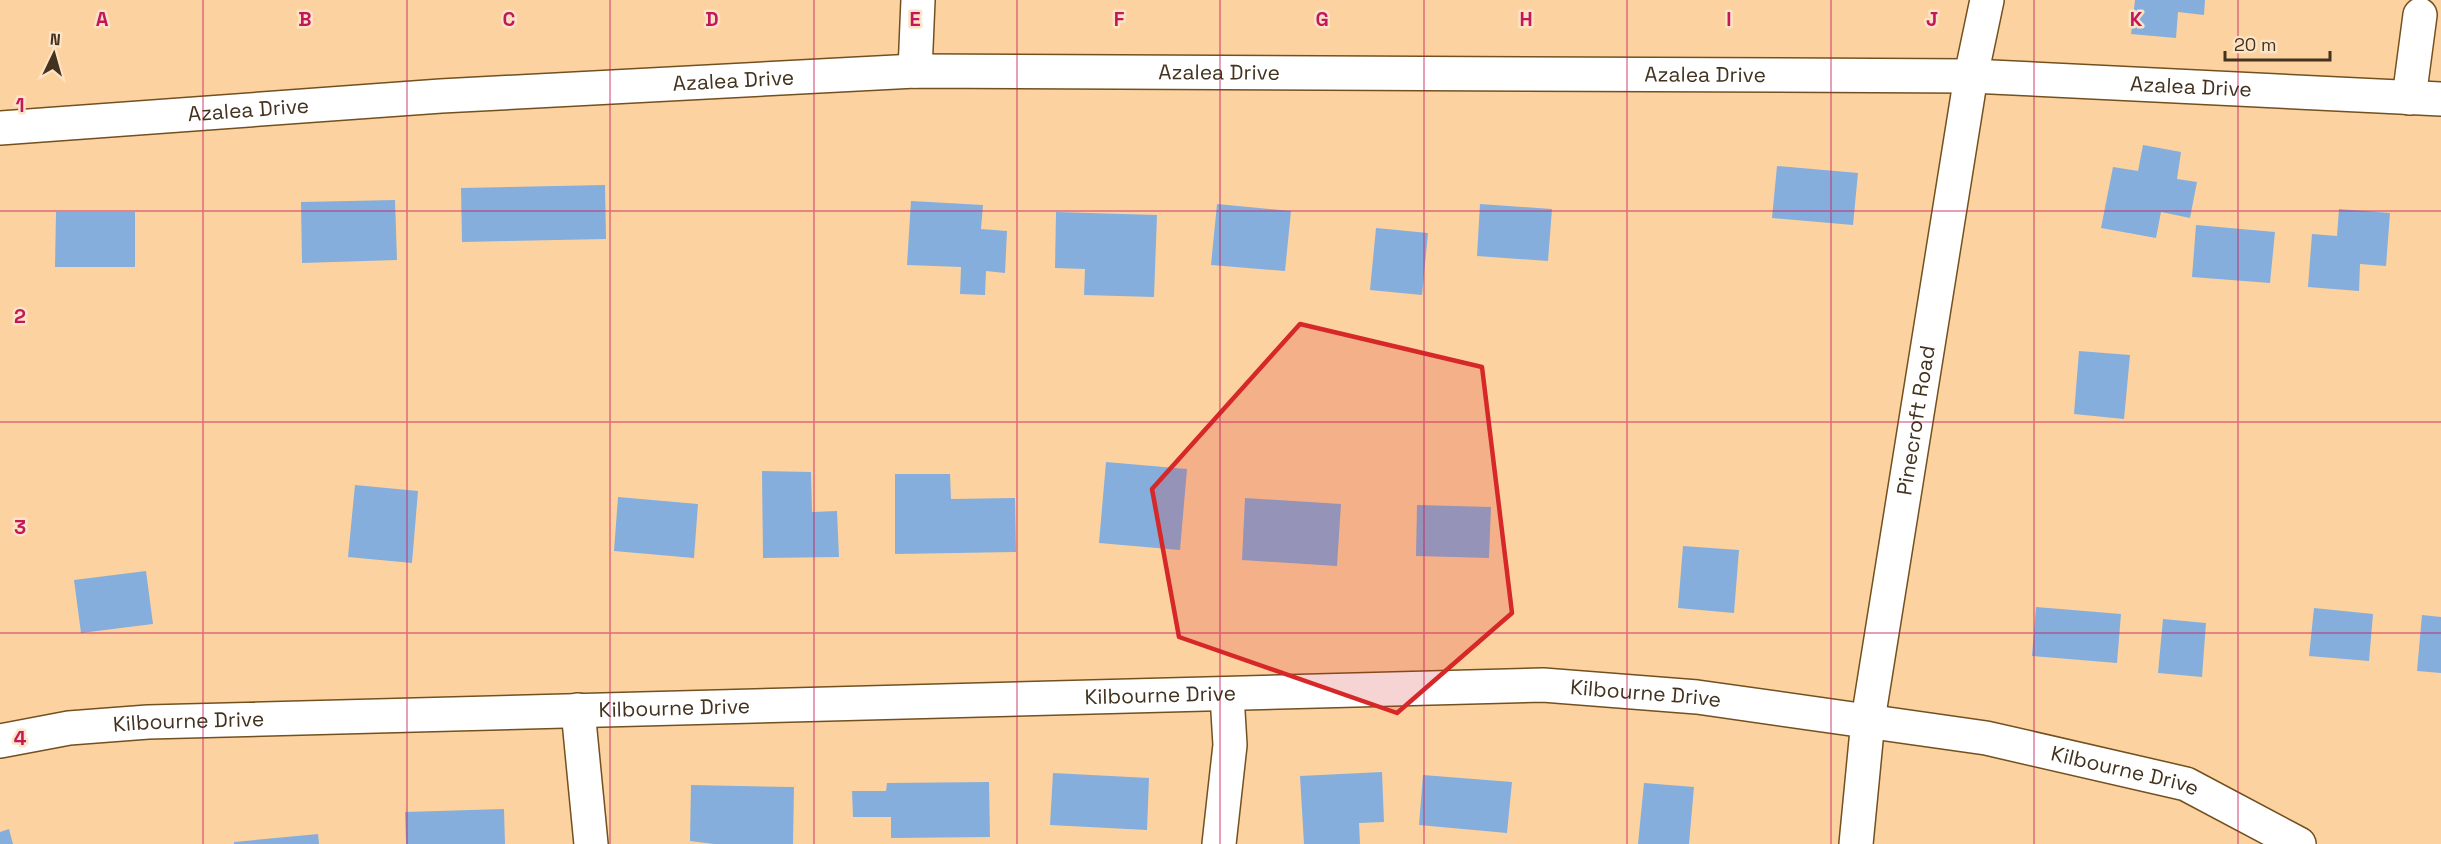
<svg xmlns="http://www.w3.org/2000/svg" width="2441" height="844" viewBox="0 0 2441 844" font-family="'Space Grotesk',sans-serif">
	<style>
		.building { fill: #86aedc }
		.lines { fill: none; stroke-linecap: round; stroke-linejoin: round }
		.minor-casing { stroke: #73501f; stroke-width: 36 }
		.minor { stroke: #fff; stroke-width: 33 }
		.marked { fill: #d62828; fill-opacity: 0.2; stroke: #d62828; stroke-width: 4.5; stroke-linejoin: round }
		.grid { fill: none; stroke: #c2185b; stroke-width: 1.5; stroke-opacity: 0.55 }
		.labels { text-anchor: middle; stroke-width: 5; stroke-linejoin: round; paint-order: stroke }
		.street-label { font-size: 21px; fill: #42321e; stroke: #fce3c6 }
		.grid-label { font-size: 20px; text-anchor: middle; font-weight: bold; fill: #c2185b; stroke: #fce3c6; stroke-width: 5; stroke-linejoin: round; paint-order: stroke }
	</style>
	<rect width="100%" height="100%" fill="#fcd3a0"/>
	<g class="building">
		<path d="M2135,0H2205L2204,15L2178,12L2176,38L2131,34Z"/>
		<path d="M2143,145L2181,152L2177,179L2197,182L2190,218L2161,212L2156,238L2101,228L2113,167L2138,171Z"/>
		<path d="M1777,166L1858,173L1853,225L1772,218Z"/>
		<path d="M605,185L606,239L462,242L461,188Z"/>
		<path d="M395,200L397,260L302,263L301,202Z"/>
		<path d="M911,201L983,205L981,229L1007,231L1005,273L986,271L985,295L960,294L961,267L907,265Z"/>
		<path d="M1217,204L1291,211L1285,271L1211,265Z"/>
		<path d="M1480,204L1552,209L1548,261L1477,256Z"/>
		<path d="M2339,209L2390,213L2386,266L2360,264L2359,291L2308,287L2312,234L2337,236Z"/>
		<path d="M56,212H135V267H55Z"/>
		<path d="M1056,212L1157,215L1154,297L1084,295L1085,269L1055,268Z"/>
		<path d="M2196,225L2275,232L2270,283L2192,277Z"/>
		<path d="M1376,228L1428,233L1422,295L1370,290Z"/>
		<path d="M2079,351L2130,355L2124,419L2074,414Z"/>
		<path d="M1106,462L1187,469L1180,550L1099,543Z"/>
		<path d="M762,471L811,472L812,512L837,511L839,557L763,558Z"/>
		<path d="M895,474H950L951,499L1015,498L1016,552L895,554Z"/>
		<path d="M355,485L418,491L412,563L348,557Z"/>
		<path d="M618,497L698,504L694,558L614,551Z"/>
		<path d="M1245,498L1341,504L1337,566L1242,560Z"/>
		<path d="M1417,505L1491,507L1489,558L1416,556Z"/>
		<path d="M1683,546L1739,550L1734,613L1678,608Z"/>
		<path d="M146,571L153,624L81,633L74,580Z"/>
		<path d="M2036,607L2121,614L2117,663L2032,656Z"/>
		<path d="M2314,608L2373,614L2369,661L2309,656Z"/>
		<path d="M2422,615L2441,617V673L2417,671Z"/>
		<path d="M2163,619L2206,623L2202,677L2158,673Z"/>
		<path d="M1382,772L1384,822L1359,823L1360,844H1304L1300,776Z"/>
		<path d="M1053,773L1149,778L1147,830L1050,825Z"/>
		<path d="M1423,775L1512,782L1507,833L1419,825Z"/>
		<path d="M989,782L990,837L891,838V817H853L852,791H886L887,783Z"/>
		<path d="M1644,783L1694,787L1689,844H1638Z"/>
		<path d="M691,785L794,787L793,844H714L690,841Z"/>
		<path d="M504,809L505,844H406L405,812Z"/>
		<path d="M9,829L13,844H0V832Z"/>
		<path d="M318,834L319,844H234V842Z"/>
	</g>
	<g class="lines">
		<g class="minor-casing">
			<g id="minor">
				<path d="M915,71L918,0"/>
				<path d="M2409,98L2420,15"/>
				<path id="s1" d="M0,128L441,96L915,71L1971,76L2441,99"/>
				<path d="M578,710L591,844"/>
				<path id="s2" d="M0,741L69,728L148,722L1543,685L1697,697L1986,738L2186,784L2299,844"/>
				<path d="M1219,844L1230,745L1227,695"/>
				<path id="s3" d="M1856,844L1868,720L1971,76L1987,0"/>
			</g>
		</g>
		<use href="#minor" class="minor"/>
	</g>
	<path class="marked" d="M1300,324L1482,367L1512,613L1397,713L1179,637L1152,489Z"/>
	<path class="grid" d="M203,0V844M407,0V844M610,0V844M814,0V844M1017,0V844M1220,0V844M1424,0V844M1627,0V844M1831,0V844M2034,0V844M2238,0V844M0,211H2441M0,422H2441M0,633H2441"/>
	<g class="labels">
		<g class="street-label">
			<text dy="7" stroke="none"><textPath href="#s1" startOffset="1221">Azalea Drive</textPath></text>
			<text dy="7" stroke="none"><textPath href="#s1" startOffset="1707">Azalea Drive</textPath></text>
			<text dy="7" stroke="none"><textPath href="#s1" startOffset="735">Azalea Drive</textPath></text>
			<text dy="7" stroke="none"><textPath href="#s1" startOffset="2193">Azalea Drive</textPath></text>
			<text dy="7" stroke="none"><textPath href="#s1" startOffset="249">Azalea Drive</textPath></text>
			<text dy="7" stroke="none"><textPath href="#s3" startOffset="428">Pinecroft Road</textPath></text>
			<text dy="7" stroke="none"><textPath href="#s2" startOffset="1648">Kilbourne Drive</textPath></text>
			<text dy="7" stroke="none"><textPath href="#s2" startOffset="1162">Kilbourne Drive</textPath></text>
			<text dy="7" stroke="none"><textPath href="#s2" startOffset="676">Kilbourne Drive</textPath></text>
			<text dy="7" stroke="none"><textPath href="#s2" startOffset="190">Kilbourne Drive</textPath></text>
			<text dy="7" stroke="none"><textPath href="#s2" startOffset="2134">Kilbourne Drive</textPath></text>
		</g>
	</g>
	<g class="grid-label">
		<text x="102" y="26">A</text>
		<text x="305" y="26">B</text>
		<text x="509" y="26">C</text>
		<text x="712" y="26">D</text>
		<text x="915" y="26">E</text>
		<text x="1119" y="26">F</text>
		<text x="1322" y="26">G</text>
		<text x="1526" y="26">H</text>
		<text x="1729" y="26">I</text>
		<text x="1932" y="26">J</text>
		<text x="2136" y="26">K</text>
		<text x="20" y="112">1</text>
		<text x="20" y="323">2</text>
		<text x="20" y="534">3</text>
		<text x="20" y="745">4</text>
	</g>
	<g transform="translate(54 54) rotate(5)" stroke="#fce3c6" stroke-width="4.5" paint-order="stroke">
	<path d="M0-4.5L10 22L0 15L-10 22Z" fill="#42321e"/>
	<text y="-9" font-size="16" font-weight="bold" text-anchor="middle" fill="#42321e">N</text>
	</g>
	<path d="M2225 51v9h105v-9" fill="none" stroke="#42321e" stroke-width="3"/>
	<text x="2234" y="51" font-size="18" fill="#42321e" stroke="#fce3c6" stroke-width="4.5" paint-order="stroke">20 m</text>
</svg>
